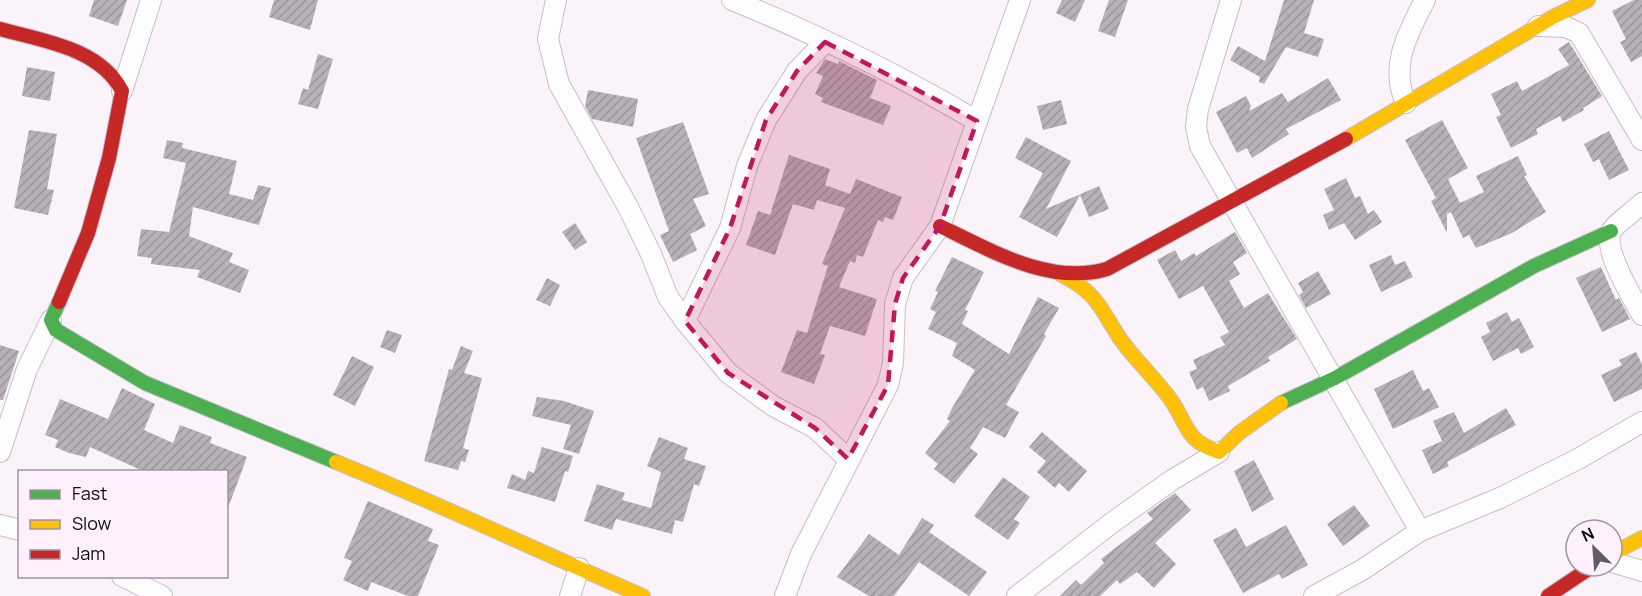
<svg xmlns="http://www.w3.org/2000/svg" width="1642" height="596" viewBox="0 0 1642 596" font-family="Manrope,sans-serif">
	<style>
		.building { fill: url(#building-hatch) }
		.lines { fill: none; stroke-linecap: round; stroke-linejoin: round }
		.street-casing { stroke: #c6bfc6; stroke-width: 22 }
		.fast-casing { stroke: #c6bfc6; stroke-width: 16 }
		.slow-casing { stroke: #c6bfc6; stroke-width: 16 }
		.jam-casing { stroke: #c6bfc6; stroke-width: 16 }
		.street { stroke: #fefdfe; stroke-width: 20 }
		.fast { stroke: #4caf50; stroke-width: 14 }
		.slow { stroke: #ffc107; stroke-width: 14 }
		.jam { stroke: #c62828; stroke-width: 14 }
		.marked { fill: #c2185b; fill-opacity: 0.2; stroke: #c2185b; stroke-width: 4.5; stroke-dasharray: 12 8; stroke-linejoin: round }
	</style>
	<defs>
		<pattern id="building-hatch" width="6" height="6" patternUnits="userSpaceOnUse" patternTransform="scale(1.5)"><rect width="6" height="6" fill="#b7b0b7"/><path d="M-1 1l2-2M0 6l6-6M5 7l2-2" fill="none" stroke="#9c969c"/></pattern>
	</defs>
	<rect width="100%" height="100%" fill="#faf4fa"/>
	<g class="building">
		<path d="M94,0H127L118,26L89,16Z"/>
		<path d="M274,0H318L310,30L269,17Z"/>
		<path d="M1062,0H1085L1075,22L1056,13Z"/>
		<path d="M1109,0H1128L1115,37L1098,31Z"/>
		<path d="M1284,0H1314L1304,33L1324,39L1318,57L1286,47L1264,84L1259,82L1260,77L1230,60L1238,46L1265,61Z"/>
		<path d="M1634,0H1642V56L1631,62L1620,42L1626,39L1612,11Z"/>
		<path d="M1569,42L1602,96L1583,108L1584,110L1563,122L1560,116L1536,129L1538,134L1511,148L1496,117L1501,115L1491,94L1517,81L1522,91L1569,65L1558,49Z"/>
		<path d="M318,54L333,59L318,109L298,104L303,88L308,90Z"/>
		<path d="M825,59L838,64L839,61L877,80L870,98L891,106L883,125L821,102L823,98L815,94L823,76L816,73Z"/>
		<path d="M27,67L55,72L50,101L22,96Z"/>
		<path d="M1328,78L1341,100L1286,129L1289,134L1252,158L1247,148L1237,153L1216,112L1246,96L1251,106L1249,111L1282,93L1288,102Z"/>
		<path d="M588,90L638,99L633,127L592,119L585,106Z"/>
		<path d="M1061,100L1067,124L1043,130L1037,106Z"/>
		<path d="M1442,120L1468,168L1448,179L1460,203L1484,192L1476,176L1518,156L1527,175L1524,176L1546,212L1512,233L1476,248L1469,235L1463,238L1451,212L1447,214V233L1431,201L1436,198L1405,140Z"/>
		<path d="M683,122L709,194L693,199L706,226L690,234L697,250L673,262L660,235L669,231L636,138Z"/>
		<path d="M29,130L57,134L47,189L54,190L48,215L14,208Z"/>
		<path d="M1609,131L1629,170L1609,180L1599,159L1593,162L1584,144Z"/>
		<path d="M1026,137L1071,161L1046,209L1099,186L1109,209L1089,217L1080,195L1057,237L1019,217L1043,173L1015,158Z"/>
		<path d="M167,140L183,143L182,148L237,161L229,194L253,200L258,185L271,188L259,225L193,207L189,236L233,253L229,262L249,270L240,293L197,277L200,270L151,264L152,258L137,256L141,229L169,232L186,163L163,158Z"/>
		<path d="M789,155L830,169L825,185L850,194L856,179L902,197L893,220L885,217L883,222L878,220L863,257L857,255L855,263L850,261L839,287L877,299L865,336L830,326L820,354L825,355L814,384L781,372L797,330L807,333L828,266L822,264L845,208L817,200L814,210L793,204L775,255L746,245L758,211L770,215Z"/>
		<path d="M1346,178L1355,198L1360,196L1368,214L1374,210L1382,222L1355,240L1344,223L1329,230L1323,215L1334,210L1324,189Z"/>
		<path d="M575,223L587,242L575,250L562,232Z"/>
		<path d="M1235,232L1247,253L1233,262L1240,274L1229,281L1244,308L1268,293L1297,339L1268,357L1270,361L1228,386L1230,391L1209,401L1203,387L1197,390L1189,372L1197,369L1193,360L1225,345L1220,337L1229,332L1203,286L1179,299L1157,260L1175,250L1181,261L1194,253L1196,256Z"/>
		<path d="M1391,255L1395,265L1405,261L1413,277L1381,292L1369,265Z"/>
		<path d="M952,257L984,272L965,310L968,311L962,324L1009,354L1038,297L1059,308L1044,334L1046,336L1006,405L1019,412L1005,438L983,427L970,448L978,454L954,484L934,469L938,464L925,453L950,421L947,419L952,408L975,370L952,356L957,343L928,329L936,312L930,309L938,292L935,291Z"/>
		<path d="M1601,267L1616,300L1619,298L1630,319L1602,332L1576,278Z"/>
		<path d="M1318,271L1331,294L1306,308L1299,295L1303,292L1298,283Z"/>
		<path d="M547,278L560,285L550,306L536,300Z"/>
		<path d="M1507,312L1512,322L1519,318L1534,347L1521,354L1518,348L1493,361L1481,337L1490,332L1486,323Z"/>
		<path d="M387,330L402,335L395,353L380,347Z"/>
		<path d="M0,345L19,351L3,400H0Z"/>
		<path d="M461,346L473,351L464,373L482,378L463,448L469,450L465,462L461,461L458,470L424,461L449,369L452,370Z"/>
		<path d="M1636,352L1642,364V389L1614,402L1601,375L1622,365L1619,360Z"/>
		<path d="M352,356L374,367L355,406L333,395Z"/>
		<path d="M1413,370L1423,391L1429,388L1439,407L1393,429L1374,389Z"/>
		<path d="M122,388L155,404L144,430L173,443L180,425L212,437L210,443L247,457L228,508L226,471H143L90,447L86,457L69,453L55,447L58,440L45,435L60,399L108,419Z"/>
		<path d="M537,397L564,401L594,411L579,454L563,449L571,425L532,416Z"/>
		<path d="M1506,408L1516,425L1447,462L1449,466L1433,474L1422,450L1442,441L1433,421L1454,412L1464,433Z"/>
		<path d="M1042,432L1087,471L1069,492L1059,483L1055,488L1037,472L1046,461L1029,447Z"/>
		<path d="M659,437L688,448L684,459L706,466L699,486L694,484L683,522L675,520L672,534L616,519L612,530L584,521L597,484L625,493L622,500L651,508L661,472L647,466Z"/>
		<path d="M542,447L573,456L568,472L565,471L555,502L507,488L512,474L525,480L528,471L534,473Z"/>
		<path d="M1254,460L1274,499L1252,512L1234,471Z"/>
		<path d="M1003,477L1030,497L1014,519L1020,523L1008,540L974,516Z"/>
		<path d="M1175,493L1191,510L1155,543L1176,564L1154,588L1137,572L1120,584L1117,580L1100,596H1060L1076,580L1081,585L1104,563L1101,559L1153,519L1147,513Z"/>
		<path d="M368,501L433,529L428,541L439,545L418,596H408L371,582L368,591L343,580L352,561L344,558Z"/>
		<path d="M1354,505L1370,526L1343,546L1327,524Z"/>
		<path d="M922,518L934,525L929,532L987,572L969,596L919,562L894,596H869L837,577L869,534L899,555Z"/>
		<path d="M1286,525L1308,565L1282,579L1279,574L1243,593L1213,540L1236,528L1246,547Z"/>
	</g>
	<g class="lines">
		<g class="street-casing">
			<g id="street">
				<path d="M556,0L548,39L559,84L628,207L651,254L668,297L685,321L728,373L773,406L815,428L848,459"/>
				<path d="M732,0C816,34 899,75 977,121"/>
				<path d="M1231,0L1198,109L1196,127L1200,146L1420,531"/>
				<path d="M1538,26L1566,27L1579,33L1642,140"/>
				<path d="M122,91L151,0"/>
				<path d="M1406,103C1389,66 1408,33 1425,0"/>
				<path d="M1642,203C1634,212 1616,222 1611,232C1603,251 1633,298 1642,315"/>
				<path d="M685,321L730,228L747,166L766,120L797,71L825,42"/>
				<path d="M0,452L27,369L51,320"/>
				<path d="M0,525L20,530"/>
				<path d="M1612,562L1642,571"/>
				<path d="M122,576L162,596"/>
				<path d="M570,596L579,568"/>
				<path d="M785,596L801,554L888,385L893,363L895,304L903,278L940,226L1020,0"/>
				<path d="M1017,596L1113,522L1172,480L1219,452"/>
				<path d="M1314,596L1362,570L1420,531L1500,498L1578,459L1642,422"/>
			</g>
		</g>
		<g class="fast-casing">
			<g id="fast">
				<path d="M59,302L51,320L56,330L145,383L336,462"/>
				<path d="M1281,403L1335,378L1534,266L1611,231"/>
			</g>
		</g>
		<g class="slow-casing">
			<g id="slow">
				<path d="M1346,139L1553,17L1588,0"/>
				<path d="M1060,274C1099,294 1099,307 1121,340C1136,361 1156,379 1171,400C1189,427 1185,440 1219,452L1239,433L1281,403"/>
				<path d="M336,462C439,504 540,552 643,596"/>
				<path d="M1612,554L1642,538"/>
			</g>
		</g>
		<g class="jam-casing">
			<g id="jam">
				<path d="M0,29C43,41 100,48 122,91L109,158L88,233L59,302"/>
				<path d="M940,226C990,250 1050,286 1107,269L1346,139"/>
				<path d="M1548,596L1593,566"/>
			</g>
		</g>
		<use href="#street" class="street"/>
		<use href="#fast" class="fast"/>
		<use href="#slow" class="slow"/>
		<use href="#jam" class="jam"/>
	</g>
	<path class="marked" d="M825,42L977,121L940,226L903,278L895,304L888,385L848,459L815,428L728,373L685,321L730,228L766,120L797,71Z"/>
	<rect x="18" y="470" width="210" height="108" fill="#fef0fe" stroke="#9f949f" stroke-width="1.5"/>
	<rect x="30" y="490" width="30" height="9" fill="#4caf50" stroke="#9f949f" stroke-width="1.5"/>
	<text x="72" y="500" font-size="18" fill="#110911">Fast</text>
	<rect x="30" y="520" width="30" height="9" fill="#ffc107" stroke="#9f949f" stroke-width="1.5"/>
	<text x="72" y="530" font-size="18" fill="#110911">Slow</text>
	<rect x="30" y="550" width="30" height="9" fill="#c62828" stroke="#9f949f" stroke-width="1.5"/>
	<text x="72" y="560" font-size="18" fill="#110911">Jam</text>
	<g transform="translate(1594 548) rotate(335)"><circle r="28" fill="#fef0fe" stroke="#9f949f" stroke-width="1.5"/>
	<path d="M0-4.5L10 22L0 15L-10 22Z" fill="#635b63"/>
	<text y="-9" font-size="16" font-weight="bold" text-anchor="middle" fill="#110911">N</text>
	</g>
</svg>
